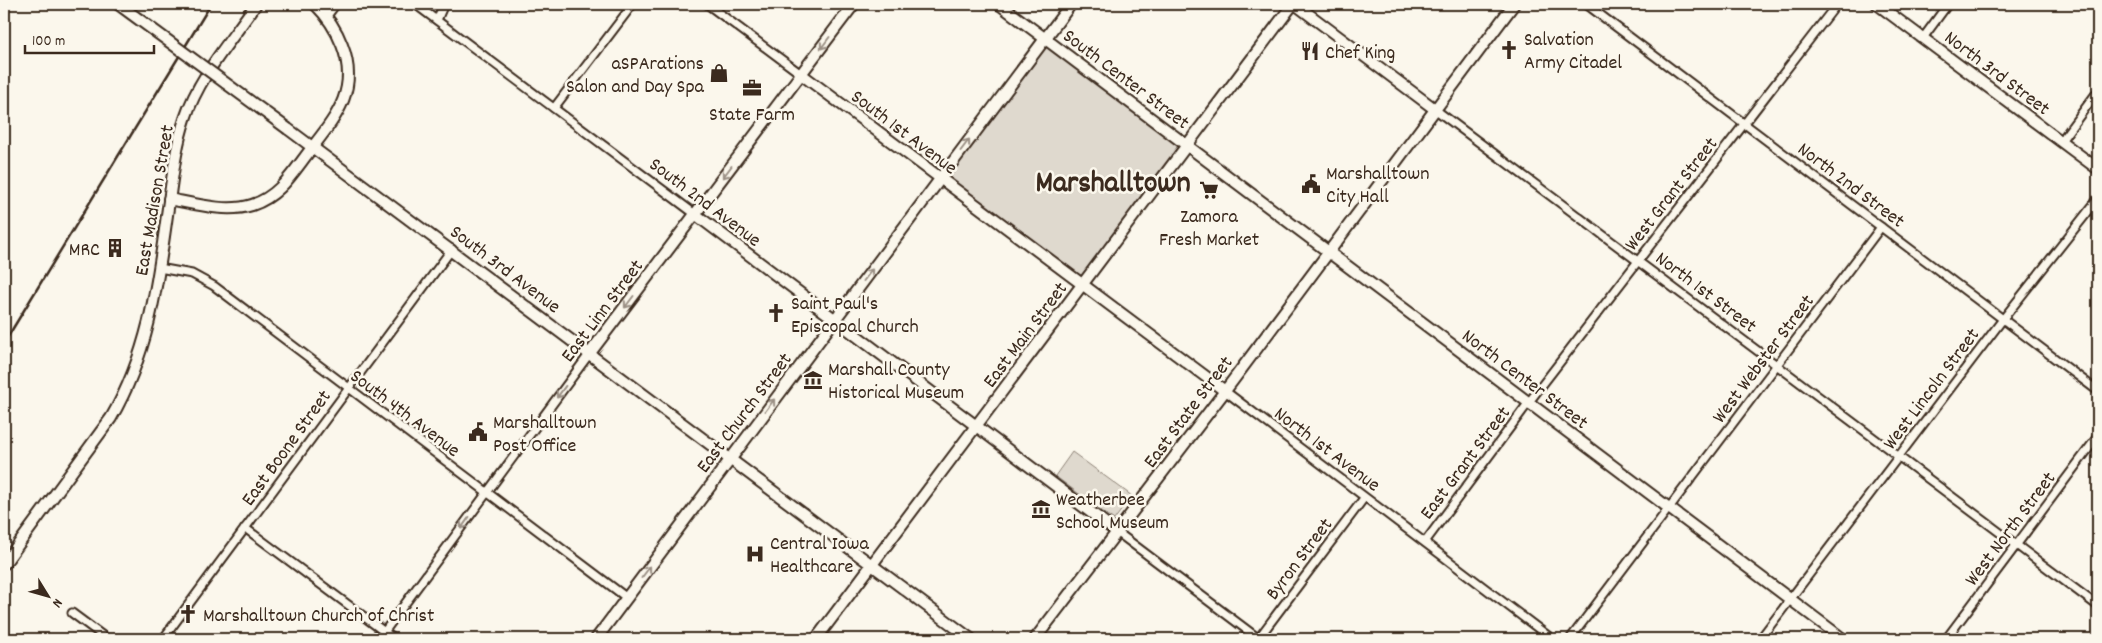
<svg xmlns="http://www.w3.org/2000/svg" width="2102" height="643" viewBox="0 0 2102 643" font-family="Dekko,sans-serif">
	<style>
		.green { fill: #dfd9ce; stroke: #8d8276 }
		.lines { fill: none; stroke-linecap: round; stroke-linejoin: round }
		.street-casing { stroke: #3b2a1e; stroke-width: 11 }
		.secondary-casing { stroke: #3b2a1e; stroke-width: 14 }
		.primary-casing { stroke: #3b2a1e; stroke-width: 14 }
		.street { stroke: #fbf7ec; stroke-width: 7 }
		.secondary { stroke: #fbf7ec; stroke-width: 10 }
		.primary { stroke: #fbf7ec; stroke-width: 10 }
		.rail { stroke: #3b2a1e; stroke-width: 2.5 }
		.primary-bridge-casing { stroke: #3b2a1e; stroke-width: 14; stroke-linecap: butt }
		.primary-bridge { stroke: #fbf7ec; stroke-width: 10 }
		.oneway { stroke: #9b9085 }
		.labels { text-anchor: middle; stroke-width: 5; stroke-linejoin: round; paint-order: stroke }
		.poi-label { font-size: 20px; fill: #3b2a1e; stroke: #fbf7ec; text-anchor: start }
		.street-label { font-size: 20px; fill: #3b2a1e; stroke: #fbf7ec }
		.town-label { font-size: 30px; font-weight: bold; fill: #3b2a1e; stroke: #fbf7ec }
	</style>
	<rect width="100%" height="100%" fill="#fbf7ec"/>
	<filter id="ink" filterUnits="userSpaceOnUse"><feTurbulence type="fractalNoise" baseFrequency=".02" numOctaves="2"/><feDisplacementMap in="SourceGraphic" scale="10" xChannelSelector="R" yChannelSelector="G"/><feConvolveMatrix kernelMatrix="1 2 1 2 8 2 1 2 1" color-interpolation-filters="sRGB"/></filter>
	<g filter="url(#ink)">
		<g class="green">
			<path d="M1045,38L1187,145L1082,285L940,179Z"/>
			<path d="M1072,452L1132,496L1114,520L1055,476Z"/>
		</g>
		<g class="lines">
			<g class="street-casing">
				<g id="street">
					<path d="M415,4L695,214"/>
					<path d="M707,4L801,74"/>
					<path d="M1586,4L2098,391"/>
					<path d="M327,16L336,4"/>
					<path d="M437,20L444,4"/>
					<path d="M1923,38L1948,4"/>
					<path d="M554,108L633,4"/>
					<path d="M1436,110L2098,606"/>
					<path d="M2061,141L2098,91"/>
					<path d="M159,268L192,274L214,286L627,598"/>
					<path d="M1225,391L1552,639"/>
					<path d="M245,528L394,639"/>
					<path d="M1117,532L1259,639"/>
					<path d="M1425,542L1529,402L1837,4"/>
					<path d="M72,613L107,639"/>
					<path d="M163,639L452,249"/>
					<path d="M379,639L590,353"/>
					<path d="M1258,639L1364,498"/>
					<path d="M1570,639L1881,227"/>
					<path d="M1760,639L2003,319L2098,199"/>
					<path d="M1946,639L2098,436"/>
				</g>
			</g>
			<g class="secondary-casing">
				<g id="secondary">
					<path d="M999,4L1843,639"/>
					<path d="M1295,4L1436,110"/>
					<path d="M1877,4L2098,169"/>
					<path d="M801,74L1225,391"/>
					<path d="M169,199C195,204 227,213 252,205C277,197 290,177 305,157C332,121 361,93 342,45C336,29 327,16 315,4"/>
					<path d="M695,214L1117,532"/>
					<path d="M590,353L854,4"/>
					<path d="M4,564L111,418C151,349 158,278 169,201C173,173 176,146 185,119C199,76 231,41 256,4"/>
					<path d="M596,639L1071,4"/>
					<path d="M816,639L1293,4"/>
					<path d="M1035,639L1225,391L1514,4"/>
				</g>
			</g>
			<g class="primary-casing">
				<path id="primary" d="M288,129L971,639"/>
			</g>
			<use href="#street" class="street"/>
			<use href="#secondary" class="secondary"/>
			<use href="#primary" class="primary"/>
			<path class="rail" d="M4,343L211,4"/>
			<g class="primary-bridge-casing">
				<path id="primary-bridge" d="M118,4L288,129"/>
			</g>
			<use href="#primary-bridge" class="primary-bridge"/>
		</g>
		<defs><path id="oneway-shaft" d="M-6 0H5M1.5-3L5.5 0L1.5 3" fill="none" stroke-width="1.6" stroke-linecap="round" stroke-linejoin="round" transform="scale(1.25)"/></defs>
		<g class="oneway">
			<use href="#oneway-shaft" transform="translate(825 43) rotate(127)"/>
			<use href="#oneway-shaft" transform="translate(965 145) rotate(-53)"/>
			<use href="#oneway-shaft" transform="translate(727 172) rotate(127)"/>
			<use href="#oneway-shaft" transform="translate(868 275) rotate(-53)"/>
			<use href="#oneway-shaft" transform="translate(629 302) rotate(127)"/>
			<use href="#oneway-shaft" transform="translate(561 392) rotate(126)"/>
			<use href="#oneway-shaft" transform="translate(770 405) rotate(-53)"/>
			<use href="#oneway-shaft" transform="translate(465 523) rotate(126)"/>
			<use href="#oneway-shaft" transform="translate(646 572) rotate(-53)"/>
		</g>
	</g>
	<defs>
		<g id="church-bare" transform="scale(1.5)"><path d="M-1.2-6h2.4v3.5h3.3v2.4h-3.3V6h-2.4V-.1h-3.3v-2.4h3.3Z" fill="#3b2a1e" stroke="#fbf7ec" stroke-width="2.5" paint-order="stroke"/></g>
		<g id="restaurant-bare" transform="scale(1.5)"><path d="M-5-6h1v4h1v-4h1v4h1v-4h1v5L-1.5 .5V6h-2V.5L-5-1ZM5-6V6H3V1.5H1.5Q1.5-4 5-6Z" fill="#3b2a1e" stroke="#fbf7ec" stroke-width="2.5" paint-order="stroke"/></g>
		<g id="shop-bare" transform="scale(1.5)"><path d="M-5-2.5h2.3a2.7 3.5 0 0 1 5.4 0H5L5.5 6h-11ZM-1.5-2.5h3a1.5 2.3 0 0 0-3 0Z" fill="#3b2a1e" stroke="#fbf7ec" stroke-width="2.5" paint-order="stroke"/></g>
		<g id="office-bare" transform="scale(1.5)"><path d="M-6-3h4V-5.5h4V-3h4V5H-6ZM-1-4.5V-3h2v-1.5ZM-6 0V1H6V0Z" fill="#3b2a1e" stroke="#fbf7ec" stroke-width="2.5" paint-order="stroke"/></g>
		<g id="civic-bare" transform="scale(1.5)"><path d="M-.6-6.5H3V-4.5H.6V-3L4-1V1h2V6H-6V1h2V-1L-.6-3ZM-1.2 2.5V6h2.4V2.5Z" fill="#3b2a1e" stroke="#fbf7ec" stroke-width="2.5" paint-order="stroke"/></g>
		<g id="supermarket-bare" transform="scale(1.5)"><path d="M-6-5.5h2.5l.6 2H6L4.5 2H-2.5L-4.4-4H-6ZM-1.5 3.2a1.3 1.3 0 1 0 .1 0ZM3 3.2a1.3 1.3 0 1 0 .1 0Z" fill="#3b2a1e" stroke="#fbf7ec" stroke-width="2.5" paint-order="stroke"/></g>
		<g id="building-bare" transform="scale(1.5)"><path d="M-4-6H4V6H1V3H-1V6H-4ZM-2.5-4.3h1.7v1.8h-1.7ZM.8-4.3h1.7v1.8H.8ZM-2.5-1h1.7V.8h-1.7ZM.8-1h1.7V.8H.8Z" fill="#3b2a1e" stroke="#fbf7ec" stroke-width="2.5" paint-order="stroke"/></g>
		<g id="museum-bare" transform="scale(1.5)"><path d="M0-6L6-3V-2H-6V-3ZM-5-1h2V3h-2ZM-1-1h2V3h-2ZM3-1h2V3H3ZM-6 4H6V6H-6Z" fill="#3b2a1e" stroke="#fbf7ec" stroke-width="2.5" paint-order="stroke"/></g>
		<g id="hospital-bare" transform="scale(1.5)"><path d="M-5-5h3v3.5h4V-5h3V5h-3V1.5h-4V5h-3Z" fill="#3b2a1e" stroke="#fbf7ec" stroke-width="2.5" paint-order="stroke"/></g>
	</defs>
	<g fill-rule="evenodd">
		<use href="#church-bare" x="1509" y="50"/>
		<use href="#restaurant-bare" x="1310" y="51"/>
		<use href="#shop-bare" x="719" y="73"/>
		<use href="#office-bare" x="752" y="88"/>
		<use href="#civic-bare" x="1311" y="184"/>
		<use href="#supermarket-bare" x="1209" y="190"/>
		<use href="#building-bare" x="115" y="248"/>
		<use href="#church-bare" x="776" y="313"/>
		<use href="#museum-bare" x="813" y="380"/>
		<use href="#civic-bare" x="478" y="432"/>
		<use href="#museum-bare" x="1041" y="509"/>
		<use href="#hospital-bare" x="755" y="554"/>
		<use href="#church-bare" x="188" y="614"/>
	</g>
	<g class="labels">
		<g class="poi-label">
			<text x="1524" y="45">Salvation<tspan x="1524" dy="23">Army Citadel</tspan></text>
			<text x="1325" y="58">Chef King</text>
			<text x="704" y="69" text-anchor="end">aSPArations<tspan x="704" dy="23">Salon and Day Spa</tspan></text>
			<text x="752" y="120" text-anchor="middle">State Farm</text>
			<text x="1326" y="179">Marshalltown<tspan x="1326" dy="23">City Hall</tspan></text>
			<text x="1209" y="222" text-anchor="middle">Zamora<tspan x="1209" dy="23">Fresh Market</tspan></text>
			<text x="100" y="255" text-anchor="end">MRC</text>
			<text x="791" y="309">Saint Paul's<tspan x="791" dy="23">Episcopal Church</tspan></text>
			<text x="828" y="375">Marshall County<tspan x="828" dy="23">Historical Museum</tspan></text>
			<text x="493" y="428">Marshalltown<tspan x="493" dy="23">Post Office</tspan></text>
			<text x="1056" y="505">Weatherbee<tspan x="1056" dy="23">School Museum</tspan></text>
			<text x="770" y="549">Central Iowa<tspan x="770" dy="23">Healthcare</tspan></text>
			<text x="203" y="621">Marshalltown Church of Christ</text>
		</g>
		<g class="street-label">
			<text transform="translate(1998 72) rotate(37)" y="7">North 3rd Street</text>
			<text transform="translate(1127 78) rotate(37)" y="7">South Center Street</text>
			<text transform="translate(905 131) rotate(37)" y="7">South 1st Avenue</text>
			<text transform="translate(1852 184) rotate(37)" y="7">North 2nd Street</text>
			<text transform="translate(1670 193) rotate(-52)" y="7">West Grant Street</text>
			<text transform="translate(153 200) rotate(-80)" y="7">East Madison Street</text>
			<text transform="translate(706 201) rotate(37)" y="7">South 2nd Avenue</text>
			<text transform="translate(506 268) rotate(37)" y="7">South 3rd Avenue</text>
			<text transform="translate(1707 291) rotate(37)" y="7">North 1st Street</text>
			<text transform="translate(601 310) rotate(-53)" y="7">East Linn Street</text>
			<text transform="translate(1024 334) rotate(-53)" y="7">East Main Street</text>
			<text transform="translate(1762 358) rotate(-53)" y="7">West Webster Street</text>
			<text transform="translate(1526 378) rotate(37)" y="7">North Center Street</text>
			<text transform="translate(1930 388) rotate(-53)" y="7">West Lincoln Street</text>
			<text transform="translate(1187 411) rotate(-53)" y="7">East State Street</text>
			<text transform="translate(406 412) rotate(37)" y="7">South 4th Avenue</text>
			<text transform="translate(743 412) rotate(-53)" y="7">East Church Street</text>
			<text transform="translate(285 447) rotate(-54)" y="7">East Boone Street</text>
			<text transform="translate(1328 448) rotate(37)" y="7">North 1st Avenue</text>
			<text transform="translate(1464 462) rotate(-53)" y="7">East Grant Street</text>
			<text transform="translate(2009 528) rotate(-53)" y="7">West North Street</text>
			<text transform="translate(1298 558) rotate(-53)" y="7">Byron Street</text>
		</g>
		<g class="town-label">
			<text x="1113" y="191">Marshalltown</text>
		</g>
	</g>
	<rect width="2102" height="643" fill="none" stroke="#fbf7ec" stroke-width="20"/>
	<rect x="10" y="10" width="2082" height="623" fill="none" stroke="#3b2a1e" stroke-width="2" filter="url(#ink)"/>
	<g transform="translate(48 596) rotate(127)" stroke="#fbf7ec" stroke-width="4" paint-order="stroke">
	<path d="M0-4L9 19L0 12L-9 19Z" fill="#3b2a1e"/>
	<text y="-8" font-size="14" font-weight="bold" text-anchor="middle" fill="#3b2a1e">N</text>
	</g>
	<path d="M25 45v8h129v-8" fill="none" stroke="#3b2a1e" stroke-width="2.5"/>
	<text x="32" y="45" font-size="15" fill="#3b2a1e" stroke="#fbf7ec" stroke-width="4" paint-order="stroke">100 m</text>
</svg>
